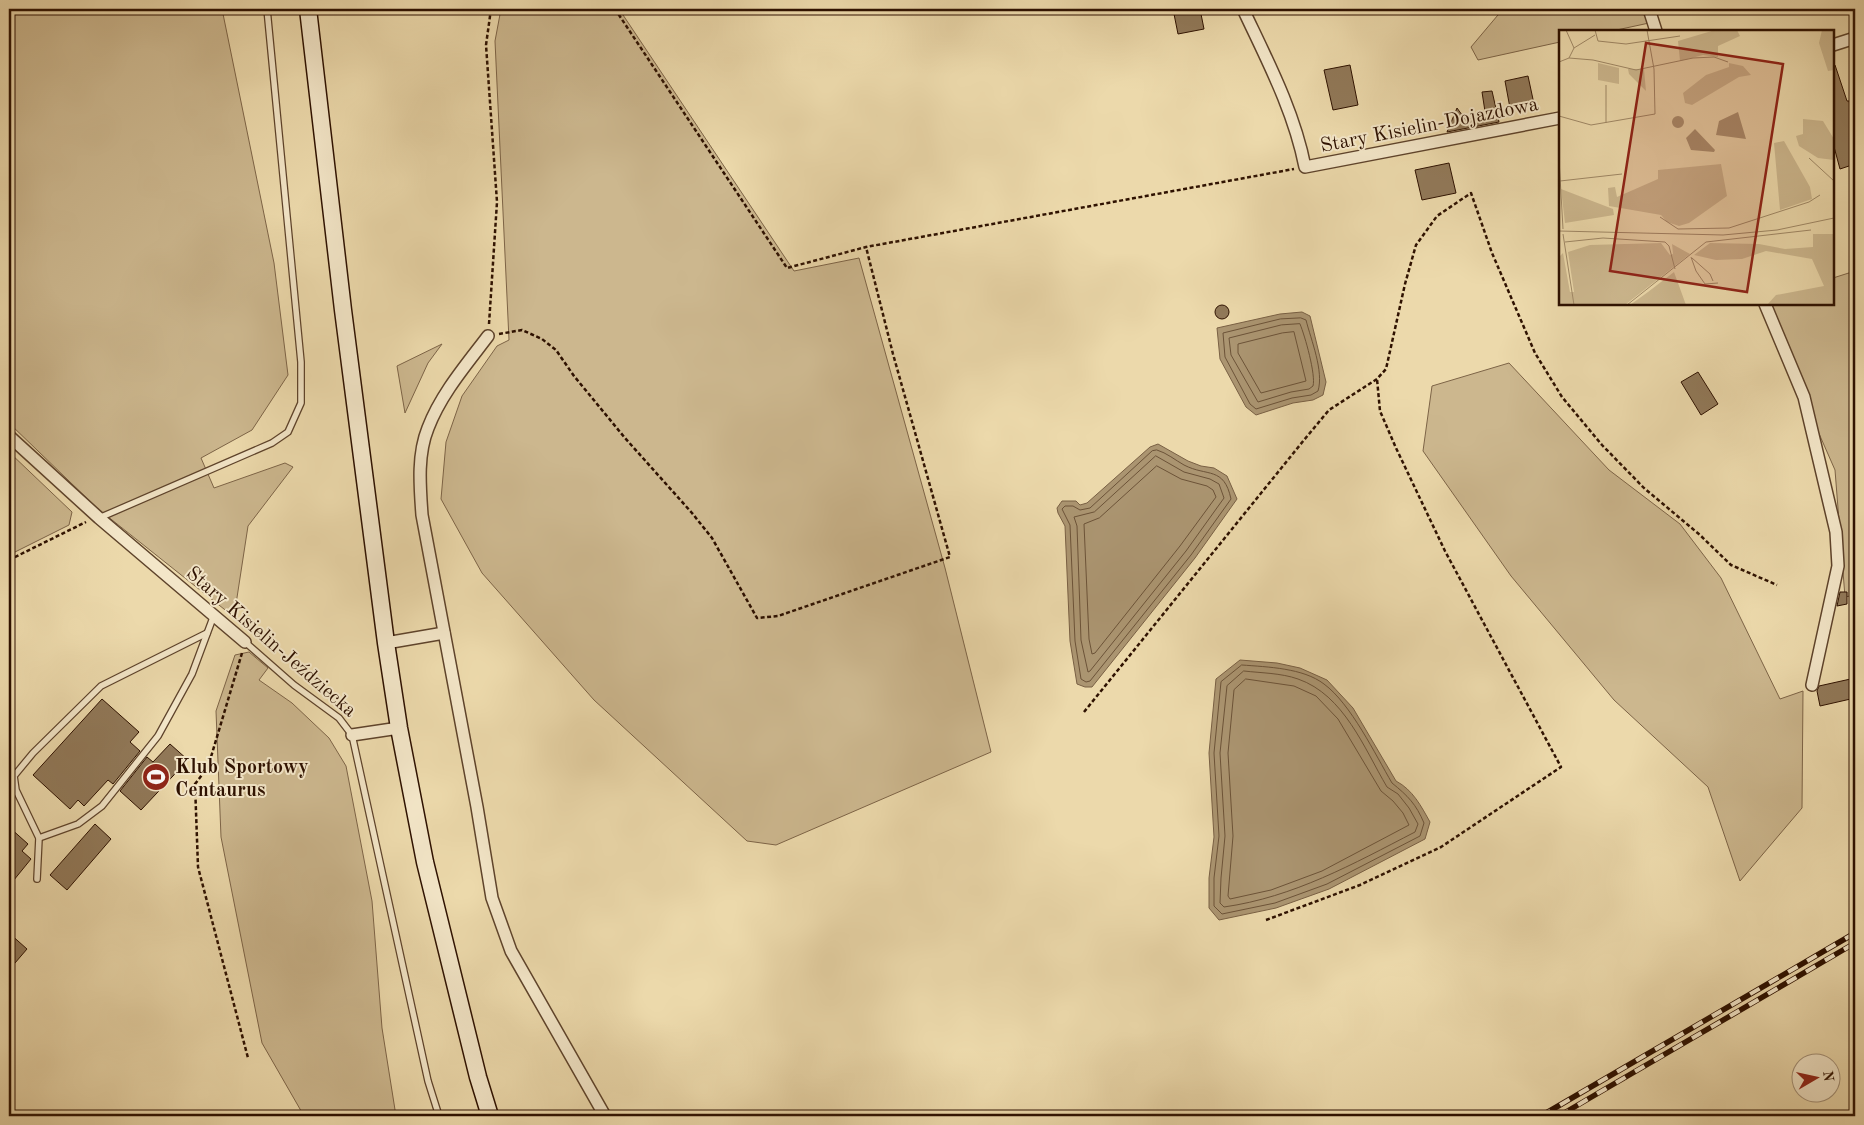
<svg xmlns="http://www.w3.org/2000/svg" width="1864" height="1125" viewBox="0 0 1864 1125" font-family="'Old Standard TT',serif">
	<style>
		.green { fill: #ccb78e; stroke: #7d6447 }
		.water { fill: #ab9571; stroke: #796044 }
		.lines { fill: none; stroke-linecap: round; stroke-linejoin: round }
		.shore { stroke: #6c5338; stroke-width: 1 }
		.building { fill: #917959; stroke: #2e1100 }
		.service-casing { stroke: #5e432b; stroke-width: 8 }
		.minor-casing { stroke: #5e432b; stroke-width: 14 }
		.secondary-casing { stroke: #2e1100; stroke-width: 19 }
		.path { stroke: #2e1100; stroke-width: 2.5; stroke-dasharray: 4 2.5; stroke-linecap: butt }
		.service { stroke: #f3e6c8; stroke-width: 5.5 }
		.minor { stroke: #f3e6c8; stroke-width: 11 }
		.secondary { stroke: #f3e6c8; stroke-width: 16 }
		.rail-casing { stroke: #2e1100; stroke-width: 5.5 }
		.rail { stroke: #f3e6c8; stroke-width: 4; stroke-dasharray: 11; stroke-linecap: butt }
		.labels { text-anchor: middle; stroke-width: 4; stroke-linejoin: round; paint-order: stroke }
		.street-label { font-size: 20px; fill: #2e1100; stroke: #f3e6c8 }
		.poi-label { font-size: 20px; font-weight: bold; fill: #2e1100; stroke: #f3e6c8; text-anchor: start }
		.inset-road { fill: none; stroke: #a08967; stroke-width: 1 }
		.view { fill: #8f2418; fill-opacity: 0.15; stroke: #8f2418; stroke-width: 2.5 }
		.inset-edge { fill: none; stroke: #2e1100; stroke-width: 2.5 }
	</style>
	<rect width="100%" height="100%" fill="#ecd9ab"/>
	<filter id="stains"><feTurbulence type="fractalNoise" baseFrequency=".004" numOctaves="4"/><feColorMatrix values="0 0 0 0 .2 0 0 0 0 .09 0 0 0 0 .02 0 0 0 .5 -.17"/></filter>
	<radialGradient id="worn" r=".72"><stop offset=".6" stop-color="#630" stop-opacity="0"/><stop offset="1" stop-color="#630" stop-opacity=".3"/></radialGradient>
	<g class="green">
		<path d="M9,9H222L274,263L288,375L252,430L201,458L214,488L285,463L293,467L248,526L234,617L97,508L9,423Z"/>
		<path d="M501,9H619L794,271L859,258L945,568L991,752L776,845L747,841L594,700L482,573L441,499L446,442L462,396L497,346L509,340L495,41Z"/>
		<path d="M1503,9H1647L1649,23L1612,31H1560V42L1478,60L1471,47Z"/>
		<path d="M1855,271V595L1845,597L1835,470L1762,304H1833V278Z"/>
		<path d="M442,344L428,363L405,413L397,366Z"/>
		<path d="M1509,363L1609,470L1680,524L1721,578L1780,699L1803,691L1802,808L1740,881L1708,787L1614,700L1511,576L1423,451L1432,386Z"/>
		<path d="M9,452L72,512L69,525L9,555Z"/>
		<path d="M249,652L268,668L259,680L292,703L329,738L346,766L372,901L382,1028L396,1116H304L262,1043L221,837L216,711L235,655Z"/>
	</g>
	<g class="water">
		<path d="M1302,312L1310,316L1326,382L1323,395L1313,400L1293,403L1256,415L1246,407L1220,359L1217,328L1280,314Z"/>
		<path d="M1158,444L1188,461L1201,466L1214,468L1227,476L1237,499L1195,558L1092,687H1085L1077,684L1070,641L1065,526L1058,513L1057,508L1062,501H1076L1080,505L1087,503L1150,447Z"/>
		<path d="M1240,660L1277,663L1300,668L1327,680L1353,708L1396,781C1413,790 1421,806 1430,822L1425,839L1329,889L1276,908L1219,920L1209,908V878L1214,837L1209,753L1216,679Z"/>
	</g>
	<g class="lines">
		<g class="shore">
			<path d="M1301,318L1306,320C1311,340 1324,371 1318,391L1311,395L1292,398L1256,409L1250,404L1225,357L1223,333L1280,319Z"/>
			<path d="M1300,324C1305,336 1316,375 1313,386L1309,389L1291,392L1258,402L1231,355L1229,338L1281,325Z"/>
			<path d="M1294,332L1306,381L1261,393L1238,353V344L1282,333Z"/>
			<path d="M1157,450C1167,453 1175,460 1184,465C1207,477 1224,466 1231,499L1191,555L1090,681L1086,682L1081,679L1075,641L1070,525L1062,509L1065,506H1073L1080,510L1090,508L1152,451Z"/>
			<path d="M1156,456L1184,472L1210,479L1219,484L1224,498L1186,551L1090,671L1088,672L1081,640L1077,526L1074,517L1094,512Z"/>
			<path d="M1157,466L1181,479L1207,486L1213,490L1216,497L1180,546L1095,653L1092,654L1089,639L1084,524L1099,518Z"/>
			<path d="M1242,665C1268,667 1303,668 1324,684C1351,704 1375,754 1392,783C1408,796 1416,804 1424,823L1420,836L1327,884L1275,903L1222,914L1214,906V878L1219,836L1214,753L1221,682Z"/>
			<path d="M1244,671C1261,673 1281,673 1298,679C1344,695 1364,748 1387,787L1398,794L1409,808L1418,824L1415,832C1353,864 1294,897 1224,907L1220,903L1221,878L1225,836L1220,753L1227,686Z"/>
			<path d="M1246,679L1294,686L1316,696L1338,719L1381,791L1393,801L1403,813L1409,825L1322,871L1271,890L1230,899L1228,896L1233,836L1228,753L1234,690Z"/>
		</g>
	</g>
	<g class="building">
		<path d="M1173,9H1200L1204,29L1178,34Z"/>
		<path d="M1350,65L1358,105L1333,110L1324,70Z"/>
		<path d="M1833,65H1835L1847,101H1849L1855,126V164L1840,169L1833,143Z"/>
		<path d="M1528,76L1534,104L1510,108L1505,81Z"/>
		<path d="M1492,91L1499,122L1447,132L1457,108L1465,119L1486,118L1482,92Z"/>
		<path d="M1449,163L1456,193L1422,200L1415,170Z"/>
		<circle cx="1222" cy="312" r="7"/>
		<path d="M1698,372L1718,404L1701,415L1681,382Z"/>
		<path d="M1840,592H1847V604L1837,606Z"/>
		<path d="M1855,678V698L1820,706L1817,691L1819,686Z"/>
		<path d="M102,699L139,732L130,742L140,751L113,784L108,780L84,806L78,800L70,809L33,775Z"/>
		<path d="M170,744L188,760L141,810L120,791L147,757L153,762Z"/>
		<path d="M95,824L111,839L67,890L50,875Z"/>
		<path d="M9,827L28,844L22,851L31,859L9,886Z"/>
		<path d="M9,933L27,949L9,970Z"/>
	</g>
	<g class="lines">
		<g class="service-casing">
			<g id="service">
				<path d="M99,518L272,443L288,432L301,403V362L267,9"/>
				<path d="M245,642L294,685L339,718L352,735L428,1081L439,1116"/>
				<path d="M39,838L78,824L102,806L158,736L192,674L214,615"/>
				<path d="M37,879L39,838L16,790L14,776L33,753L101,686L207,633"/>
			</g>
		</g>
		<g class="minor-casing">
			<g id="minor">
				<path d="M1243,9C1267,60 1294,111 1305,167L1560,118"/>
				<path d="M1649,9L1656,31"/>
				<path d="M1833,45L1855,38"/>
				<path d="M1765,304L1804,397L1836,532L1838,566L1812,685"/>
				<path d="M488,336C466,365 441,394 428,428C417,455 420,487 422,515L477,807L492,898L511,951L605,1116"/>
				<path d="M9,436L99,518L245,642"/>
				<path d="M386,643L444,633"/>
				<path d="M352,735L399,728"/>
			</g>
		</g>
		<g class="secondary-casing">
			<path id="secondary" d="M308,9L343,310L386,643L399,728L425,862L478,1077L490,1116"/>
		</g>
		<g class="path">
			<path d="M615,9L787,268L866,247L1294,169"/>
			<path d="M489,324L497,202L486,45L491,9"/>
			<path d="M499,334L522,330L542,339L556,350L574,376L625,438L692,513L712,538L757,618L778,616L950,557L893,354L866,247"/>
			<path d="M9,560L86,522"/>
			<path d="M242,653L208,767L195,784L198,867L248,1058"/>
			<path d="M1084,712L1304,440L1329,410L1377,379L1386,369L1405,284L1416,245L1437,216L1471,193L1492,253L1535,353L1562,397L1602,445L1644,488L1700,535L1731,565L1777,585"/>
			<path d="M1266,920L1360,885L1441,847L1561,767L1445,551L1396,448L1380,411L1377,379"/>
		</g>
		<use href="#service" class="service"/>
		<use href="#minor" class="minor"/>
		<use href="#secondary" class="secondary"/>
		<g class="rail-casing">
			<g id="rail">
				<path d="M1541,1116L1855,933"/>
				<path d="M1559,1116L1855,943"/>
			</g>
		</g>
		<use href="#rail" class="rail"/>
	</g>
	<defs>
		<g id="stadium-disc" transform="scale(1.4375)"><circle r="9.5" fill="#8f2418" stroke="#f3e6c8"/><path d="M0-5a6.5 5 0 1 0 0 10a6.5 5 0 1 0 0-10ZM-3.5-1.8h7v3.6h-7Z" fill="#fff"/></g>
	</defs>
	<g fill-rule="evenodd">
		<use href="#stadium-disc" x="156" y="777"/>
	</g>
	<g class="labels">
		<g class="street-label">
			<text transform="translate(1429 124) rotate(-11)" y="7">Stary Kisielin-Dojazdowa</text>
			<text transform="translate(272 641) rotate(41)" y="7">Stary Kisielin-Jeździecka</text>
		</g>
		<g class="poi-label">
			<text x="175" y="773">Klub Sportowy<tspan x="175" dy="23">Centaurus</tspan></text>
		</g>
	</g>
	<g transform="translate(1559 30)">
		<rect width="275" height="275" fill="#ecd9ab"/>
		<path d="M156,0H178L181,6L159,16V27L144,25L121,31L119,11ZM263,0H275V40L269,41L260,13ZM39,33L60,38V54L39,50ZM170,33L184,36L192,45L180,47L133,75L126,73L124,63L147,45L170,37ZM69,39H85L87,61L70,44ZM244,89L264,91L275,109V130L259,128L240,116L237,106L244,104ZM225,111L251,157L253,169L221,180L215,113ZM162,134L168,166L130,193L120,196L108,192L102,185L50,176L49,158L56,157L58,167L99,149V140ZM2,159L54,179L55,185L6,193ZM254,204H275V275H208L217,265L265,256L253,229L207,221L183,229L157,230L135,225L151,213L200,214L226,219L254,217ZM102,213L111,225L114,224L113,214L131,224L66,275H0V227L4,223L11,262H15L9,222L31,215ZM115,242L127,275H71L89,262Z" fill="#ccb78e"/>
		<path d="M179,82L187,109L157,105L160,91ZM113 92a6 6 0 1 1 12 0a6 6 0 1 1-12 0ZM136,99L156,120L155,122L132,120L127,108Z" fill="#ab9571"/>
		<path class="inset-road" d="M7,0L15,18M36,0L39,11L67,14L121,6M10,28L15,18L36,5M0,32L10,28L34,30L77,40L134,28L155,27L169,32M47,55V93M0,86L32,95L96,84L95,39L88,0M250,128L275,151M0,129L4,199M1,151L63,144M101,187L119,199L170,198L250,172L261,165M0,201L164,205L218,200L275,188M4,204L15,275M6,212L44,208L106,212L110,216L116,239M132,227L137,241L146,254L159,253M133,228L151,244L154,251M68,275L147,212L252,200"/>
		<path class="view" d="M87,13L224,34L188,262L51,241Z"/>
		<rect width="275" height="275" class="inset-edge"/>
	</g>
	<rect width="1864" height="1125" fill="none" stroke="#ecd9ab" stroke-width="30"/>
	<rect x="10" y="10" width="1844" height="1105" fill="none" stroke="#2e1100" stroke-width="2.5"/>
	<rect x="15" y="15" width="1834" height="1095" fill="none" stroke="#2e1100"/>
	<g transform="translate(1816 1078) rotate(81)"><circle r="24" fill="#f3e6c8" stroke="#a49178"/>
	<path d="M0-4L9 19L0 12L-9 19Z" fill="#8f2418"/>
	<text y="-8" font-size="14" font-weight="bold" text-anchor="middle" fill="#2e1100">N</text>
	</g>
	<rect width="100%" height="100%" filter="url(#stains)"/>
	<rect width="100%" height="100%" fill="url(#worn)"/>
</svg>
